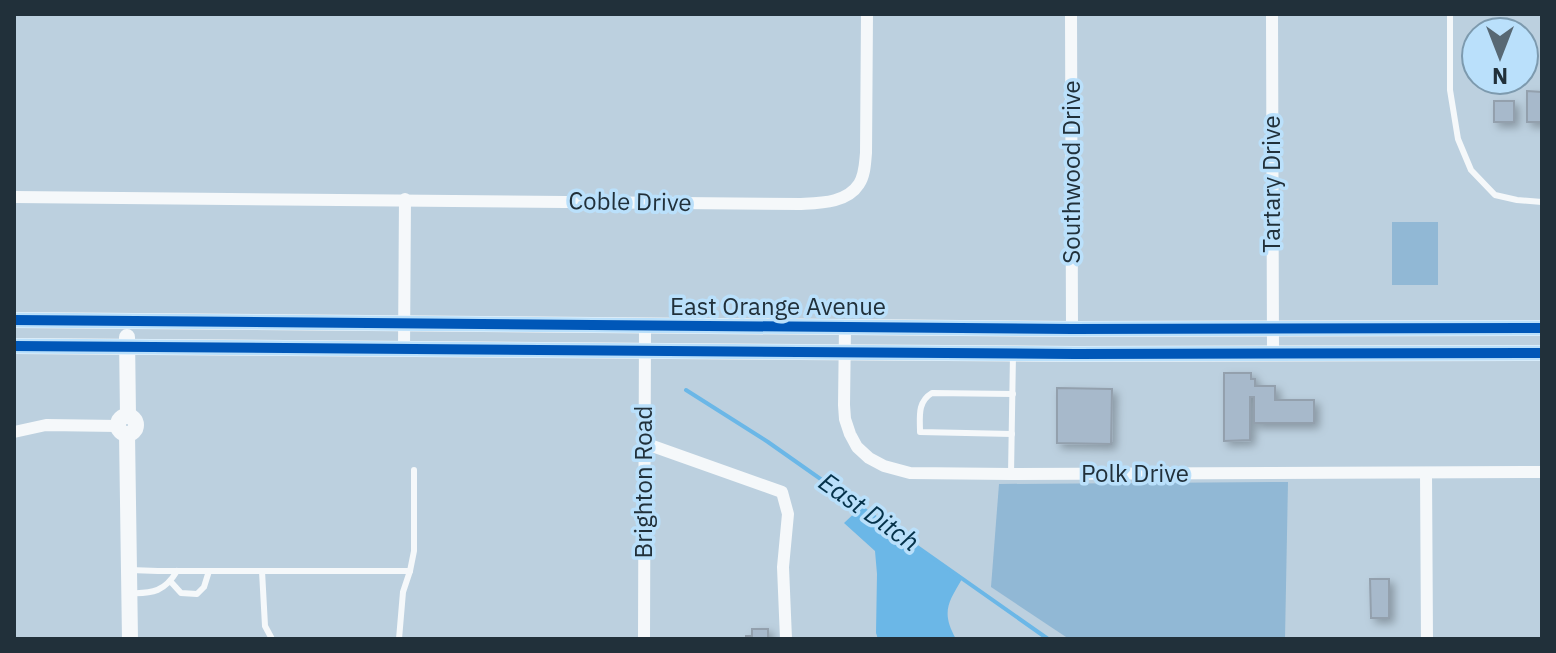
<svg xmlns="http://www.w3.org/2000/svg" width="1556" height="653" viewBox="0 0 1556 653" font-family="'IBM Plex Sans',sans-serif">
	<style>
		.green { fill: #91b8d5 }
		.water { fill: #6bb7e7 }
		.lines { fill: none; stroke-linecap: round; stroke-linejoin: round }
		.stream { stroke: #6bb7e7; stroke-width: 4 }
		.building { fill: #a7b9cb; stroke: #93a0ad; stroke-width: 2; filter: url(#shadow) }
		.service { stroke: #f5f8fa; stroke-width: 6 }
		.minor { stroke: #f5f8fa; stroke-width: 12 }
		.tertiary { stroke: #f5f8fa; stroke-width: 16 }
		.cycleway-casing { stroke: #bae0fb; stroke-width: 15 }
		.cycleway { stroke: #0057b8; stroke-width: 10 }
		.labels { text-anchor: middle; stroke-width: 7; stroke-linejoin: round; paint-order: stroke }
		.street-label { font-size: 24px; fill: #21303a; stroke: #bae0fb }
		.water-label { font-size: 26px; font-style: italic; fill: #05324a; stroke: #bae0fb }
	</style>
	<defs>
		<filter id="shadow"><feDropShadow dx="4.5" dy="4.5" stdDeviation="4" flood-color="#0004"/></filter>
	</defs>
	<rect width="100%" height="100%" fill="#bcd0df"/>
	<g class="green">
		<rect x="1392" y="222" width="46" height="63"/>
		<path d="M1288,482L1285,639H1069L991,587L999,484Z"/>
	</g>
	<path class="water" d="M861,507L962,579C948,603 941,612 956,639H878L876,633L877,574L875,551L844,523Z"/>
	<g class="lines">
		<path class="stream" d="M686,390L768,442L1048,639"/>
	</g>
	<g class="building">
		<path d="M1527,91L1542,92V122H1527Z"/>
		<rect x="1494" y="101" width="20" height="21"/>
		<path d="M1224,373H1251V379H1255V386H1275V400H1314V423H1254V397H1250V440L1224,441Z"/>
		<path d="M1057,388L1112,389L1111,444L1057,443Z"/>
		<path d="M1370,579H1389V618H1371Z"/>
		<path d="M752,629H768V639H746V636H752Z"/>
	</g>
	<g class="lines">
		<g class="service">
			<path d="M1450,14V90L1458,139L1471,170L1495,195L1517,200L1542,202"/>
			<path d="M1012,434L920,432C920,417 917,402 932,393L1013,394"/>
			<path d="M1011,474L1013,354"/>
			<path d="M130,570L158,571H410"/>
			<path d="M262,571L265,626L272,639"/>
			<path d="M171,582L181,593L197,594L204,587L209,571"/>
			<path d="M130,593C153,594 165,591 177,571"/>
			<path d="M399,639L403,592L410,571L414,551V470"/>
		</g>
		<g class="minor">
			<path d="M1071,14L1072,329"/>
			<path d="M1272,14L1273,354"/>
			<path d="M14,197L801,204C820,203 847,203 859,184C865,175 865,163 866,153L867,14"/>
			<path d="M845,327L844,405L845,419L850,434L857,447L869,458L884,466L910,473L1011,474L1542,472"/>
			<path d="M404,349L405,199"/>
			<path d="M14,432L46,425L118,426"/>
			<path d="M644,443L782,492L788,514L783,567L786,639"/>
			<path d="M1426,473L1427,639"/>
			<path d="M644,639L645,326"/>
		</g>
		<g class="tertiary">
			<path d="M14,320L1072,329L1542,328"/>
			<path d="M127,337L128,416"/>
			<path d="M14,346L1075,354L1542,353"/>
			<circle cx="127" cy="425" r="9"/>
			<path d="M127,434L130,639"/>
		</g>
		<g class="cycleway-casing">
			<g id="cycleway">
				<path d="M14,320L1072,329L1542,328"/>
				<path d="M14,346L1075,354L1542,353"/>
			</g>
		</g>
		<use href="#cycleway" class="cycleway"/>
	</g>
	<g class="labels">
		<g class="street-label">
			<text transform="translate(1072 172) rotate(-90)" y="8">Southwood Drive</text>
			<text transform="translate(1272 184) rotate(-90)" y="8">Tartary Drive</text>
			<text transform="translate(630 202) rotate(1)" y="8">Coble Drive</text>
			<text x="778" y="315">East Orange Avenue</text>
			<text x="1135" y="482">Polk Drive</text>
			<text transform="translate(644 482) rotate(-90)" y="8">Brighton Road</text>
		</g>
		<g class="water-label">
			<text transform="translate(869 512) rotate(35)" y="9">East Ditch</text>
		</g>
	</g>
	<rect width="1556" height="653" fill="none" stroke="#21303a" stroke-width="32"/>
	<g transform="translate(1500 56) rotate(180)"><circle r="38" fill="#bae0fb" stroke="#7d9aae" stroke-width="2"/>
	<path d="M0-6L14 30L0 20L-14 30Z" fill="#576874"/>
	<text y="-12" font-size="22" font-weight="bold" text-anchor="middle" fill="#21303a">N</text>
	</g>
</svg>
